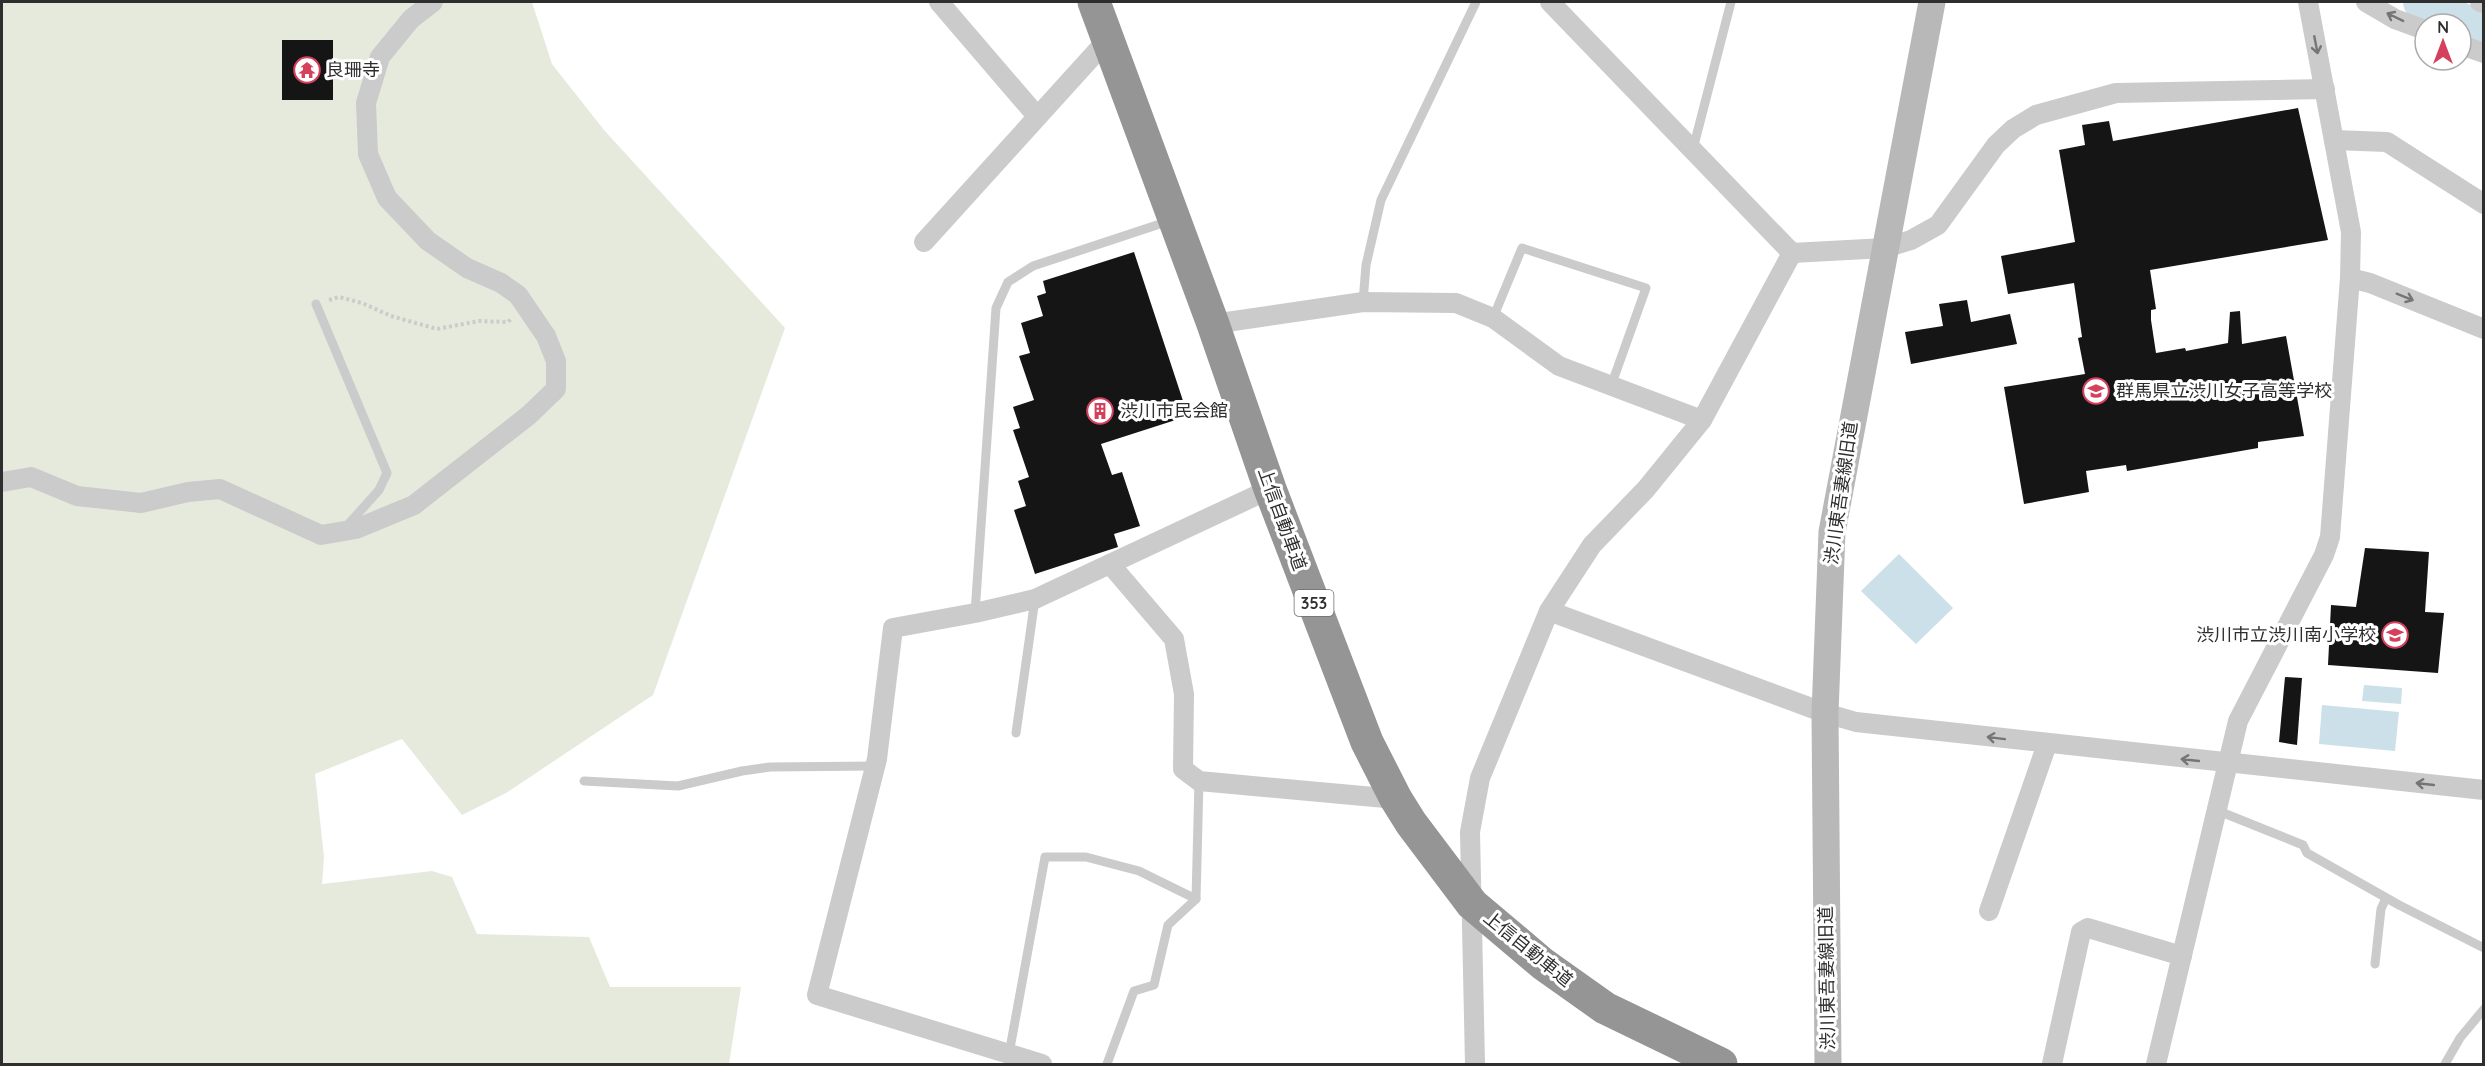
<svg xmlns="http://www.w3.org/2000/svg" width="2485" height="1066" viewBox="0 0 2485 1066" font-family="Quicksand,'Noto Sans JP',sans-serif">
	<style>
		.green { fill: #e6eadd }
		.water { fill: #cbe0e8 }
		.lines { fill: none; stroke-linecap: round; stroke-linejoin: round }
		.river { stroke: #cbe0e8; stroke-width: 36 }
		.building { fill: #151515 }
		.path { stroke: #cbcbcb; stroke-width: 4; stroke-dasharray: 3 3; stroke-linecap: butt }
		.lane { stroke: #cbcbcb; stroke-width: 9 }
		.street { stroke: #cbcbcb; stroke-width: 20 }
		.secondary { stroke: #b8b8b8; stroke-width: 27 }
		.highway { stroke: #959595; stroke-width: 33 }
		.oneway { stroke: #757575 }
		.labels { text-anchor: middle; stroke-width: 6; stroke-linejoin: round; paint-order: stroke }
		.shield { fill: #fff; stroke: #6d6d6d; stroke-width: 1.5 }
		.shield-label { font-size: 16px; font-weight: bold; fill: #2e2e2e }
		.poi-label { font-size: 18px; fill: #2e2e2e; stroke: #fff; text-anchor: start }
		.street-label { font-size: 18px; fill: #2e2e2e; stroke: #fff }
	</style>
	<rect width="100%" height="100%" fill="#fff"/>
	<path class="green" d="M2,2H532L552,64L604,130L785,328L653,695L506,793L462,815L402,739L315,774L324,857L322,884L432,871L452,877L477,934L589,937L610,987H741L729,1064H2Z"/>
	<g class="water">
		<path d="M1899,554L1953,608L1916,644L1861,591Z"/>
		<path d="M2364,685L2402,688L2401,704L2362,701Z"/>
		<path d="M2322,705L2399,712L2395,751L2319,744Z"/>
	</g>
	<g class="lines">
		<path class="river" d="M2421,2L2484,31"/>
	</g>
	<g class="building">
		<rect x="282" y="40" width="51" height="60"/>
		<path d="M2298,108L2328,240L2150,270L2156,309L2151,310V320L2156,353L2185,348L2186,351L2228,343L2230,312L2240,311L2242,344L2286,336L2304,436L2258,442V448L2127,471L2126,465L2086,471L2089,492L2024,504L2004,387L2085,374L2078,338L2082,337L2074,283L2008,294L2001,256L2075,242L2059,150L2085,145L2082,125L2109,121L2113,141Z"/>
		<path d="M1134,252L1188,416L1101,444L1112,475L1122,472L1140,526L1114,534L1118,547L1035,574L1014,510L1026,506L1018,481L1029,477L1013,430L1020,428L1013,407L1034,400L1019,356L1030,353L1021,323L1043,316L1037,296L1046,293L1043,281Z"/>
		<path d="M1967,300L1971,322L2010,314L2017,344L1911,364L1905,332L1943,326L1939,304Z"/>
		<path d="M2365,548L2429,552L2425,612L2444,613L2438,673L2328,665L2331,605L2356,607Z"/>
		<path d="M2285,677L2302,678L2297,745L2279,742Z"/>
	</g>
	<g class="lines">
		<path class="path" d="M329,300L339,297L362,303L391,316L437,329L479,321L508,322L511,319"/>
		<g class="lane">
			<path d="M1693,149L1731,2"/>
			<path d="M1363,302L1366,265L1381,200L1476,2"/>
			<path d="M316,304L387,473L379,490L345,528"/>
			<path d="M1493,318L1522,248L1646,288L1611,386"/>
			<path d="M975,613L996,308L1008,282L1033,266L1169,221"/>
			<path d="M1016,733L1035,599"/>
			<path d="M584,781L678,786L742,771L770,767L876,766"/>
			<path d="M2216,810L2303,845L2307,853L2399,905L2484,948"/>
			<path d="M2375,964L2381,909L2386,898"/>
			<path d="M1009,1054L1045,857H1086L1139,871L1196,899"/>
			<path d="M1107,1064L1134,991L1154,985L1168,925L1196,899L1199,781"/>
			<path d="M2445,1064L2460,1038L2484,1009"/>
		</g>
		<g class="street">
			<path d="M939,2L1036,115"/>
			<path d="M1550,2L1792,253L1885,248L1911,240L1938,225L1996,145L2013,129L2036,115L2116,93L2325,89"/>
			<path d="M2366,2L2395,19L2425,30"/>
			<path d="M2480,2L2484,3"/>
			<path d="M2461,45L2484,53"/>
			<path d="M2334,140L2387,142L2484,204"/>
			<path d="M924,242L1108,39"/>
			<path d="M2350,278L2370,283L2484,329"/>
			<path d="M1213,324L1363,302L1456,303L1493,318L1559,366L1702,420"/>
			<path d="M2,482L31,477L77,496L141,503L188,492L220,489L321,535L356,529L414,505L529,415L556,389V361L546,336L518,295L501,283L467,268L428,241L387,198L368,154L366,103L380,57L411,19L433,2"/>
			<path d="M1110,564L1174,639L1184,694L1183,769L1199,781L1396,799"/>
			<path d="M1549,611L1825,713L1856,722L2484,790"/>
			<path d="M1989,911L2047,744"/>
			<path d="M1042,1064L817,995L877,759L893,628L975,613L1035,599L1270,489"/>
			<path d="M1475,1064L1470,832L1480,778L1549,611L1592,545L1646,489L1702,420L1792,253"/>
			<path d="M2052,1064L2081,932L2088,928L2182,956"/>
			<path d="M2156,1064L2238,721L2324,555L2330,537L2350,278L2351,232L2308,2"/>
		</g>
		<path class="secondary" d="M1828,1064L1825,713L1832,532L1932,2"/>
		<path class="highway" d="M1094,2L1213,324L1270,489L1367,742L1396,799L1411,823L1472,904L1543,964L1605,1008L1721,1064"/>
	</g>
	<defs><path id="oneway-shaft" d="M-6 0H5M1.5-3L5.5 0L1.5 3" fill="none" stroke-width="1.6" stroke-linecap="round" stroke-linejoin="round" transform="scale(1.5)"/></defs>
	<g class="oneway">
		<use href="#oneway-shaft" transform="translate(2395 17) rotate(-154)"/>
		<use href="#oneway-shaft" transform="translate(2316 45) rotate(79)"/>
		<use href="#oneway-shaft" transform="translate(2405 297) rotate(22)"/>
		<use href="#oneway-shaft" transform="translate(1996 738) rotate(-173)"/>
		<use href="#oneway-shaft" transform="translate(2190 760) rotate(-174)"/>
		<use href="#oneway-shaft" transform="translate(2425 784) rotate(-174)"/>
	</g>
	<defs>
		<g id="temple-ring" transform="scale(1.35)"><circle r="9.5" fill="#fff" stroke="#d5405c" stroke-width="1.5"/><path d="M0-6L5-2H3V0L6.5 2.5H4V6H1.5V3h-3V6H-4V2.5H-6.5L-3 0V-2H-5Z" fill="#d5405c"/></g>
		<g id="school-ring" transform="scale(1.35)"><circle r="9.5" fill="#fff" stroke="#d5405c" stroke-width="1.5"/><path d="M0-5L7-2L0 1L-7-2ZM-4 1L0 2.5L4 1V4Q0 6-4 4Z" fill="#d5405c"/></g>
		<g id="building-ring" transform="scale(1.35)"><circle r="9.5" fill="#fff" stroke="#d5405c" stroke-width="1.5"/><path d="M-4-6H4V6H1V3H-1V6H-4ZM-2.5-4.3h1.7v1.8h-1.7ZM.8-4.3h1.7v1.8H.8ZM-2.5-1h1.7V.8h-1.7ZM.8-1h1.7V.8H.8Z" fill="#d5405c"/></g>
	</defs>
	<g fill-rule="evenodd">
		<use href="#temple-ring" x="307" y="70"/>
		<use href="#school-ring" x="2096" y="391"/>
		<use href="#building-ring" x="1100" y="411"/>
		<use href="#school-ring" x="2395" y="635"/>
	</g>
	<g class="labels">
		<rect class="shield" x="1294.5" y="590" width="39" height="26" rx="4.5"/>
		<g class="shield-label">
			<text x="1314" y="609">353</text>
		</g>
		<g class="poi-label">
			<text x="326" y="76">良珊寺</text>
			<text x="2116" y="397">群馬県立渋川女子高等学校</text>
			<text x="1120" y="417">渋川市民会館</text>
			<text x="2376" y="641" text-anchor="end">渋川市立渋川南小学校</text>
		</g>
		<g class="street-label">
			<text transform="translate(1841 493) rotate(-82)" y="6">渋川東吾妻線旧道</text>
			<text transform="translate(1282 519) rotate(70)" y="6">上信自動車道</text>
			<text transform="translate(1528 949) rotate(39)" y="6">上信自動車道</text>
			<text transform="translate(1827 978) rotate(-91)" y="6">渋川東吾妻線旧道</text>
		</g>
	</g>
	<rect width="2485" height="1066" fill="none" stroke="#2e2e2e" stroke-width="6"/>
	<g transform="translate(2443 42)"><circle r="28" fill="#ffffff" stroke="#ababab" stroke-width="1.5"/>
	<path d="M0-4.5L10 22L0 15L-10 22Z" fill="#d5405c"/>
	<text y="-9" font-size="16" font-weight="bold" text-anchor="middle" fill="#2e2e2e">N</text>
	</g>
</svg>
